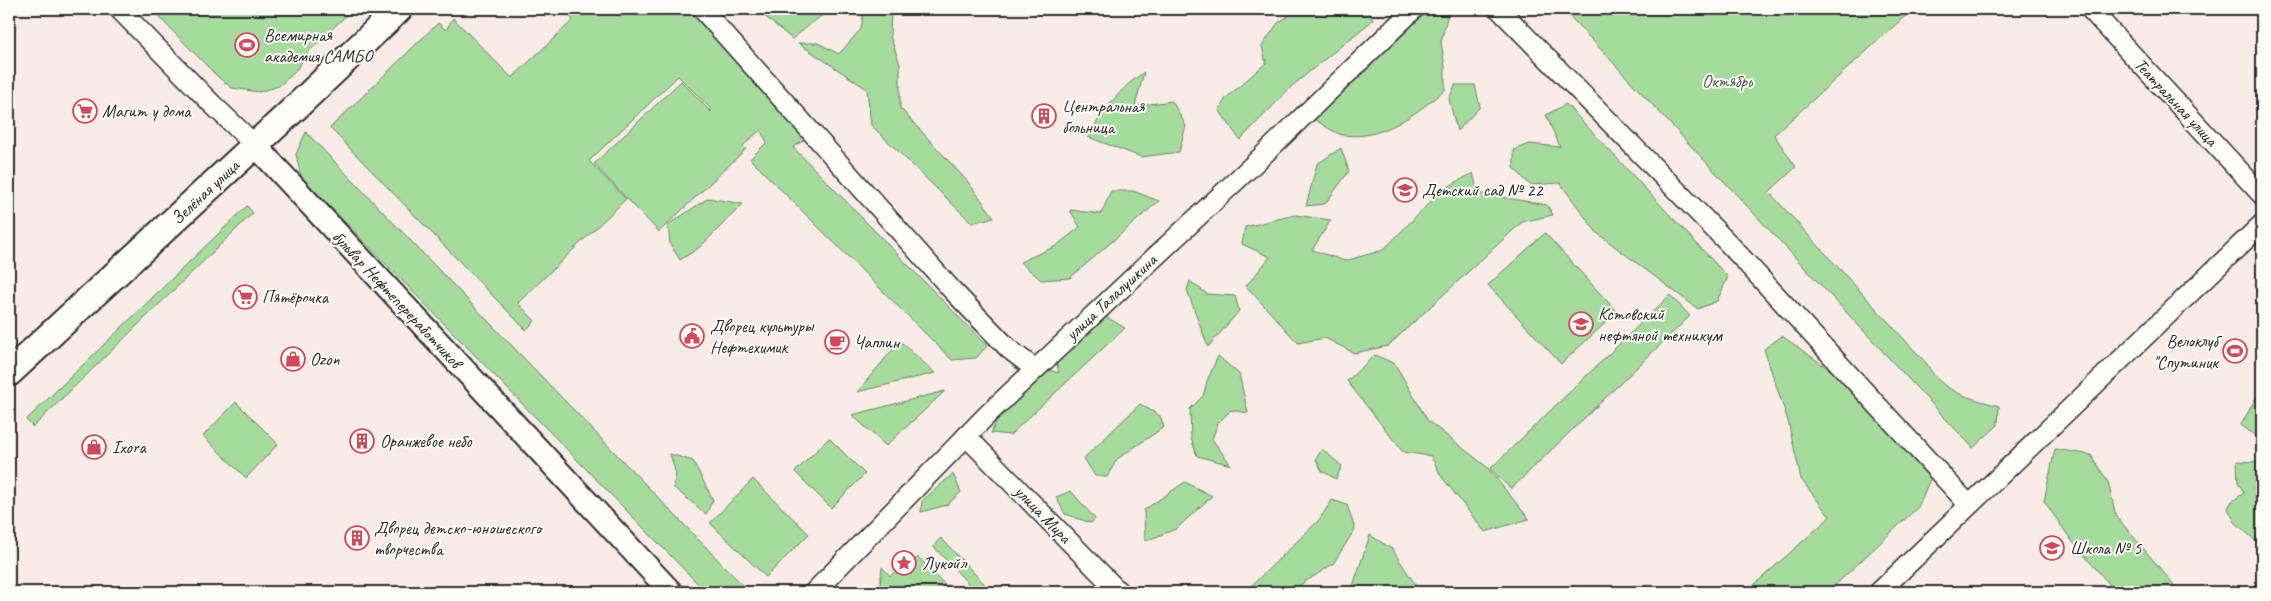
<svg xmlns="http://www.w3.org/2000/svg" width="2271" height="601" viewBox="0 0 2271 601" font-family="Caveat,sans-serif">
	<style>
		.green { fill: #a6db9e; stroke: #688364 }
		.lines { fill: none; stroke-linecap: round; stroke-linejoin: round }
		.minor-casing { stroke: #2b2b2b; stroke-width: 22 }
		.tertiary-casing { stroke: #2b2b2b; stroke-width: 26 }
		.secondary-casing { stroke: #2b2b2b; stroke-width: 30 }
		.minor { stroke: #fdfcf7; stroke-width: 19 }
		.tertiary { stroke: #fdfcf7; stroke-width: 22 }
		.secondary { stroke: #fdfcf7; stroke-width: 26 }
		.labels { text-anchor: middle; stroke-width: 4; stroke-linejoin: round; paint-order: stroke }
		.poi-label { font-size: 18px; fill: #2b2b2b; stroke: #fdfcf7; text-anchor: start }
		.park-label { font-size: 18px; fill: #50604e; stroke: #fdfcf7 }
		.street-label { font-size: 18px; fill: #2b2b2b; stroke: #fdfcf7 }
	</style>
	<rect width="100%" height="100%" fill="#f9ece7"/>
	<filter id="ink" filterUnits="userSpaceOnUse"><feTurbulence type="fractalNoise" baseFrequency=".02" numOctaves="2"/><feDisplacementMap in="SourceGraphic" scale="10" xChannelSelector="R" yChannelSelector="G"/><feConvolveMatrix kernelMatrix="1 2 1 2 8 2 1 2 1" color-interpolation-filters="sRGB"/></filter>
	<g filter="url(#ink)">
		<g class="green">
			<path d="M151,9H353L308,52L295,72L279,86L259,92L232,88L218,77Z"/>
			<path d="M563,9H687L782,109L780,111L806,139L793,147L987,346L976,358L952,360L750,159L767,142L760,130L743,146L746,149L659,232L594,164L681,81L711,112V109L678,76L589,161L626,199L518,303L535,321L526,330L330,128L438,23L446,30L453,18L512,78L573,20Z"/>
			<path d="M756,9H830L792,39Z"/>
			<path d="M864,9H891L890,36L900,64V108L968,182L994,217L972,223L871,125L867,89L798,43H818L839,54L861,29Z"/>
			<path d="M1298,9H1368L1373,20L1292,86L1240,140L1219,110L1226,98L1266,63L1262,46L1278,23Z"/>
			<path d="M1449,9L1441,42L1445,67V90C1416,113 1383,141 1343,135C1333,133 1322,123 1313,119L1415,16Z"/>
			<path d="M1563,9H1913L1774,135L1796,167L1769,192L1927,364C1941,393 1971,398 1999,406L1998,425L1973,448Z"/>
			<path d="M1144,72L1135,106L1172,101L1186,126L1179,152L1141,157L1088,137C1102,112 1120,88 1144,72Z"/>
			<path d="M1455,85H1475L1480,107L1457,131L1449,99Z"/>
			<path d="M1566,104L1728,277L1717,301L1698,309L1597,233L1560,183L1530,185L1514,168V150L1530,144L1560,147L1546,115Z"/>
			<path d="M306,132L749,592H706L301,177L296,154Z"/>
			<path d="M1341,148L1349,171L1325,204L1306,206L1317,164Z"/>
			<path d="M1473,173L1478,193L1547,205L1553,215L1522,222L1388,346L1354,353L1325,338L1298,343L1246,286L1270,257L1242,244L1245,227L1295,215L1331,220L1312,250L1345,261L1383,250L1442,190Z"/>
			<path d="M1111,191H1133L1159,201L1070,278L1041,280L1020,262L1056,246L1080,227L1070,210L1101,214Z"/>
			<path d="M708,198L743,204L700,247L680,260L670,244L668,225Z"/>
			<path d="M247,206L253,213L33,427L26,420Z"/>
			<path d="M1545,233L1617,312L1561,364L1488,285Z"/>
			<path d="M1190,281L1207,294L1235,296L1239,311L1208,347L1187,290Z"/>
			<path d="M1670,295L1690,316L1511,489L1490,469Z"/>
			<path d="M1103,315L1125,328L1010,435L991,433L1001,411L1042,368L1059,373L1054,352Z"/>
			<path d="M1782,336L1846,381L1931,477L1918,507L1828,592H1746L1830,517L1801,479L1788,421L1764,349Z"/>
			<path d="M900,341L935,373L857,392Z"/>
			<path d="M1375,355L1395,364L1428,421L1487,467L1529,519L1485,532L1441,476L1431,456L1403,452L1347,381Z"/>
			<path d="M1218,356L1239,374L1248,413L1231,410L1218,423L1212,439L1231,465L1197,456L1191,438L1190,409L1203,396L1207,381Z"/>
			<path d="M945,391L886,446L852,415Z"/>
			<path d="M2262,394V441L2241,425L2257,396Z"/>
			<path d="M236,402L278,444L246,478L203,436Z"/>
			<path d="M1140,404L1160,416L1164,427L1117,459L1107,477L1095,476L1084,458Z"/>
			<path d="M829,438L865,474L831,508L795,472Z"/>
			<path d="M1322,449L1342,466L1336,479L1322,471L1316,459Z"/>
			<path d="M2055,449L2091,455L2108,482L2116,516L2180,592H2116L2072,541L2044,501Z"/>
			<path d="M670,454L693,461L713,500L706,514L673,487L676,474Z"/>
			<path d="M2237,461L2262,462V547L2235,522L2228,509L2231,502L2244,493L2238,482Z"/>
			<path d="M953,474L961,492L947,505L921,512L922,501Z"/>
			<path d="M753,479L809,534L766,577L710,523Z"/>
			<path d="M1185,482L1212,496L1176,529L1145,541L1144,510Z"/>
			<path d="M1071,491L1095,519L1091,523L1065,514L1056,497Z"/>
			<path d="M1332,500L1347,505L1355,529L1333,564L1289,592H1245L1319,520Z"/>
			<path d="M1370,535L1392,549L1415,584L1417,592H1351Z"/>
			<path d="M941,538L992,592H976L933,546Z"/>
			<path d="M918,557L952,592H871L880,585L882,567L890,576L904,563L908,567Z"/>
		</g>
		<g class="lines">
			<g class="minor-casing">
				<g id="minor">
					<path d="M119,9L212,104L255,145"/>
					<path d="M702,9L952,290L1009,349L1035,369"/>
					<path d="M1499,9L1730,245L1969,505"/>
					<path d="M2090,9L2262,195"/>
					<path d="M966,436L1119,592"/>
					<path d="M814,592L989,413L1256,162L1414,9"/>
					<path d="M1879,592L2262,224"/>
				</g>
			</g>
			<g class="tertiary-casing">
				<path id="tertiary" d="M255,145L671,592"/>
			</g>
			<g class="secondary-casing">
				<path id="secondary" d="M9,373L294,109L399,9"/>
			</g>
			<use href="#minor" class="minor"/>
			<use href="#tertiary" class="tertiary"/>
			<use href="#secondary" class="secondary"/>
		</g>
	</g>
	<defs>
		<g id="stadium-ring" transform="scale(1.25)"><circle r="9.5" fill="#fdfcf7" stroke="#d1495b" stroke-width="1.5"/><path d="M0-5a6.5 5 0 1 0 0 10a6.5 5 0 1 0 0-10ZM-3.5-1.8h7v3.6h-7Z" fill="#d1495b"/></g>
		<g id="supermarket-ring" transform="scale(1.25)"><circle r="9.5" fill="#fdfcf7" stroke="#d1495b" stroke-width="1.5"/><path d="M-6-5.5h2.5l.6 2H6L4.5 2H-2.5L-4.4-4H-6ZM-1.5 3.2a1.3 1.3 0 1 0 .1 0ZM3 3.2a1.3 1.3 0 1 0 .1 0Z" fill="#d1495b"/></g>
		<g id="building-ring" transform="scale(1.25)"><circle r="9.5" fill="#fdfcf7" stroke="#d1495b" stroke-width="1.5"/><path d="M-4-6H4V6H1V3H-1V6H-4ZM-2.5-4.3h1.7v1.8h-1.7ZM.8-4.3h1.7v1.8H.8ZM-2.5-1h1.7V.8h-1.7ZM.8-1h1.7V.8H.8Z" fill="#d1495b"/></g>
		<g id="school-ring" transform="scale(1.25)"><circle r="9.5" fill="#fdfcf7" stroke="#d1495b" stroke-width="1.5"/><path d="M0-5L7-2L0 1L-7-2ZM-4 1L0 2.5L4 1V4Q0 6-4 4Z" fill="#d1495b"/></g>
		<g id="university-ring" transform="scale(1.25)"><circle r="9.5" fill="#fdfcf7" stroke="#d1495b" stroke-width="1.5"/><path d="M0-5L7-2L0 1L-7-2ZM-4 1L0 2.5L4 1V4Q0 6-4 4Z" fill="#d1495b"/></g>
		<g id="civic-ring" transform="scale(1.25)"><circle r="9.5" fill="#fdfcf7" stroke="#d1495b" stroke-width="1.5"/><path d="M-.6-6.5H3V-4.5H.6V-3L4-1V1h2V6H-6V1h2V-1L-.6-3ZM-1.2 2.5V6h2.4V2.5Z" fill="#d1495b"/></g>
		<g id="cafe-ring" transform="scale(1.25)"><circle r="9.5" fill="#fdfcf7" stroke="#d1495b" stroke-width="1.5"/><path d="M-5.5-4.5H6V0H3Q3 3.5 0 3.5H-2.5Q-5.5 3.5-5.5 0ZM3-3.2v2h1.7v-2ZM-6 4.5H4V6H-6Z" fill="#d1495b"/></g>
		<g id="shop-ring" transform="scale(1.25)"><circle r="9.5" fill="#fdfcf7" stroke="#d1495b" stroke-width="1.5"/><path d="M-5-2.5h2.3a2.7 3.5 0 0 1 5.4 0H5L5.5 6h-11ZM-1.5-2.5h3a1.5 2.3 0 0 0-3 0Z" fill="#d1495b"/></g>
		<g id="sight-ring" transform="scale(1.25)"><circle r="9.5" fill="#fdfcf7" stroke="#d1495b" stroke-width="1.5"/><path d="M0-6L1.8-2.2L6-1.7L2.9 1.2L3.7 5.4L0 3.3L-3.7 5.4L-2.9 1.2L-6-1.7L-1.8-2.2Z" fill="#d1495b"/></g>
	</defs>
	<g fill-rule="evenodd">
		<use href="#stadium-ring" x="247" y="45"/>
		<use href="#supermarket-ring" x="85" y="111"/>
		<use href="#building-ring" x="1044" y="116"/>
		<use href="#school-ring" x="1405" y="190"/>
		<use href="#supermarket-ring" x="245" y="297"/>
		<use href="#university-ring" x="1581" y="324"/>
		<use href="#civic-ring" x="692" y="336"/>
		<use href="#cafe-ring" x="837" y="342"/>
		<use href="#stadium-ring" x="2235" y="351"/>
		<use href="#shop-ring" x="293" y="359"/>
		<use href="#building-ring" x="362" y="441"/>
		<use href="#shop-ring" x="94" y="447"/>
		<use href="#building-ring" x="357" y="538"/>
		<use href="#school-ring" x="2052" y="548"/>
		<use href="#sight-ring" x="904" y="563"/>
	</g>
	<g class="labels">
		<g class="poi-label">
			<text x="264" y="41">Всемирная<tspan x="264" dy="21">академия САМБО</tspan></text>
			<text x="1062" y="112">Центральная<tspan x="1062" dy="21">больница</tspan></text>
			<text x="102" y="117">Магит у дома</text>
			<text x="1422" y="196">Детский сад № 22</text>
			<text x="262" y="303">Пятёрочка</text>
			<text x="1598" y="320">Кстовский<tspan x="1598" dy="21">нефтяной техникум</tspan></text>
			<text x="710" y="332">Дворец культуры<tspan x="710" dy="21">Нефтехимик</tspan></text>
			<text x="2218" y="347" text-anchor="end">Велоклуб<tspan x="2218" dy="21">"Спутиник</tspan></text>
			<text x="854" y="348">Чаплин</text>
			<text x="310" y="365">Ozon</text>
			<text x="380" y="447">Оранжевое небо</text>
			<text x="112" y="453">Ixora</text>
			<text x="374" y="534">Дворец детско-юношеского<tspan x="374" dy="21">творчества</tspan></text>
			<text x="2070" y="554">Школа № 5</text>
			<text x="922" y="569">Лукойл</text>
		</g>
		<g class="park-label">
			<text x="1727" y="87">Октябрь</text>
		</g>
		<g class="street-label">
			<text transform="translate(2176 102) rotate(47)" y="6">Театральная улица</text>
			<text transform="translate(205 192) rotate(-43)" y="6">Зелёная улица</text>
			<text transform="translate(1111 297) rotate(-43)" y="6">улица Талалушкина</text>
			<text transform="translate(397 299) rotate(47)" y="6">бульвар Нефтепереработчиков</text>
			<text transform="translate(1043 514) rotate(46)" y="6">улица Мира</text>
		</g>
	</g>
	<rect width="2271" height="601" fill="none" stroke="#fdfcf7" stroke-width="30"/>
	<rect x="15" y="15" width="2241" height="571" fill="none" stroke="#2b2b2b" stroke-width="2" filter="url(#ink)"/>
</svg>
